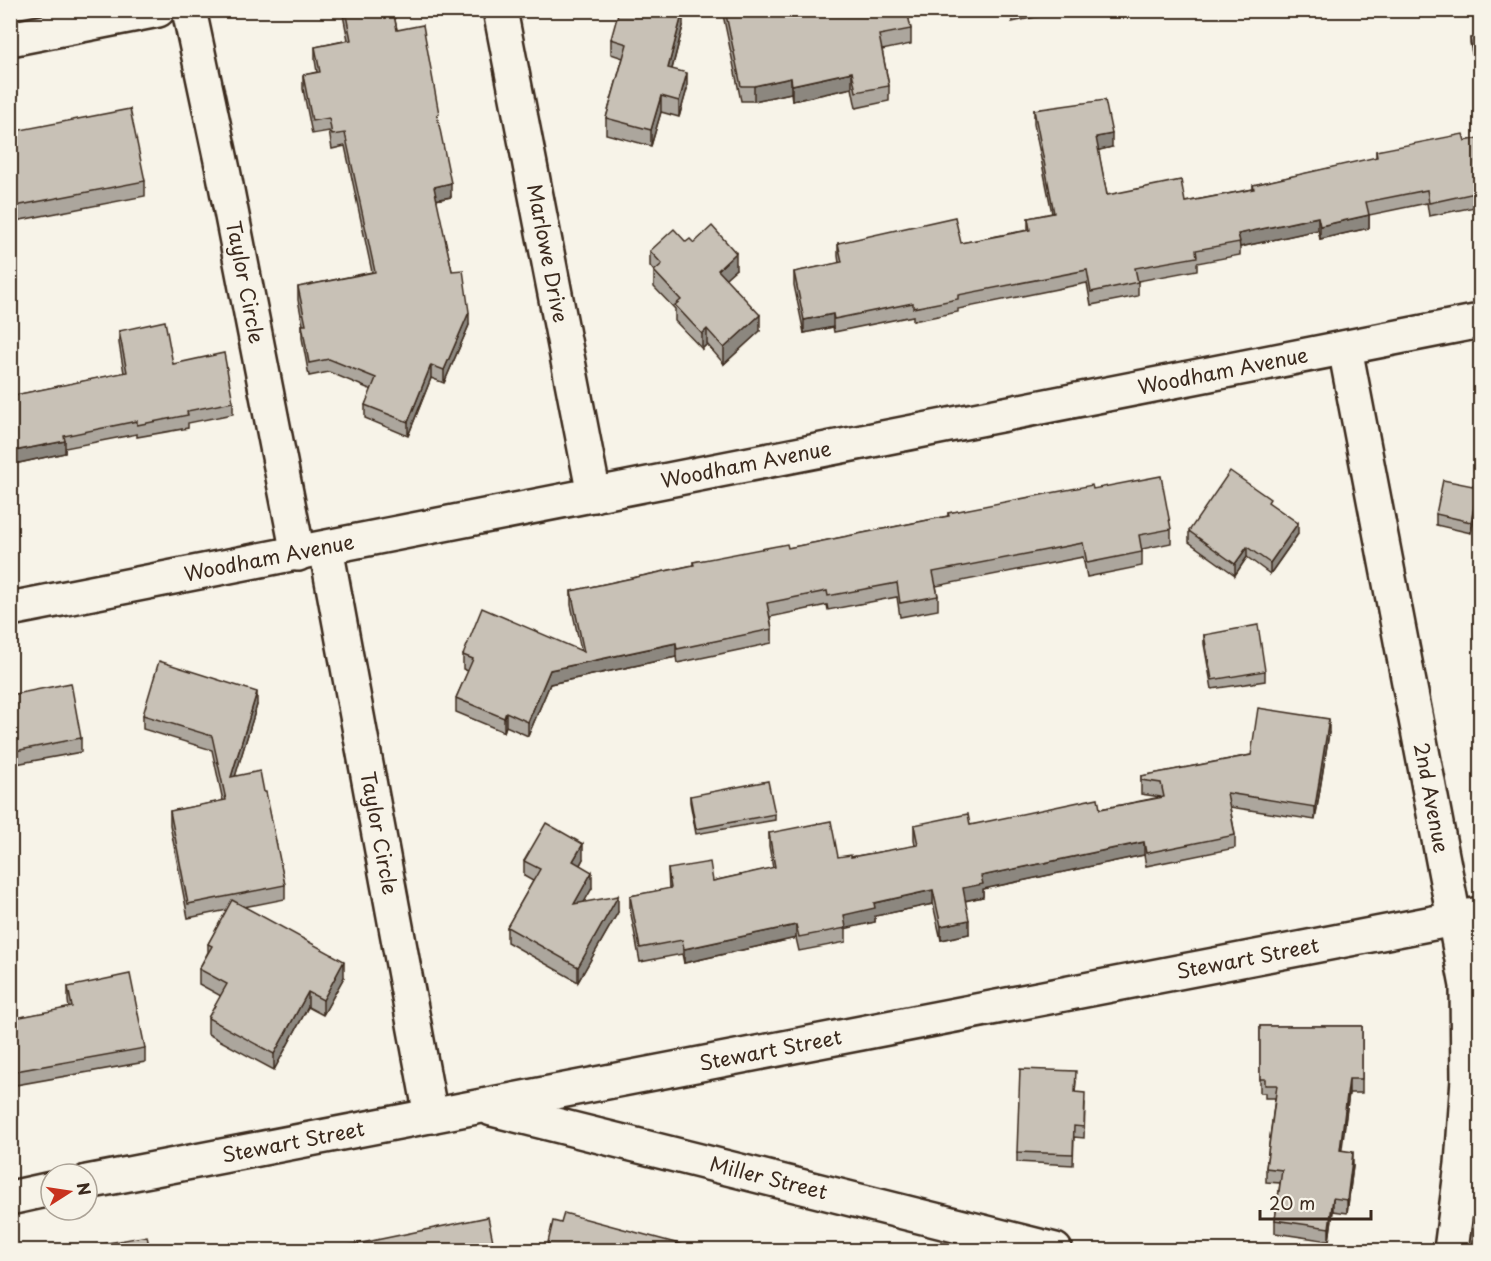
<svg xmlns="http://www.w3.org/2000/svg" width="1491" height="1261" viewBox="0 0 1491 1261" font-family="'Playpen Sans',sans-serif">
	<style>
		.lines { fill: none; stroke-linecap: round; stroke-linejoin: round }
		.minor-casing { stroke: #3b2a1e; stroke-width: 38 }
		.minor { stroke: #f7f3e8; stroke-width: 33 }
		.wall { fill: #aca69d; stroke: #3b2a1e; stroke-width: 1.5 }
		.shaded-wall { fill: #8c877f; stroke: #3b2a1e; stroke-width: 1.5 }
		.building { fill: #c8c1b6; stroke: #3b2a1e; stroke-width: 1.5 }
		.labels { text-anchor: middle; stroke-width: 5; stroke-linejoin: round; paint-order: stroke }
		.street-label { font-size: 20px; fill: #3b2a1e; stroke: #f7f3e8 }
	</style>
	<rect width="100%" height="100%" fill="#f7f3e8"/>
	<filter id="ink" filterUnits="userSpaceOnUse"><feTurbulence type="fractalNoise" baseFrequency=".0167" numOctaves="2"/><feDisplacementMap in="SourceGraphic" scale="12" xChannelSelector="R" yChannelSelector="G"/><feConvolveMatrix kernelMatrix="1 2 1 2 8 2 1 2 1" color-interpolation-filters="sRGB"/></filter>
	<g filter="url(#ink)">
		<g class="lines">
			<g class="minor-casing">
				<g id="minor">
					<path id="s1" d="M189,10L223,170L298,554"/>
					<path id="s2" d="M500,10L594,495"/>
					<path d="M10,39L158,10"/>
					<path id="s3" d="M1345,348L1467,986L1468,1079L1462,1164L1451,1250"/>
					<path id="s4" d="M326,548L431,1116"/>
					<path id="s5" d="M10,609L1480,321"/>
					<path id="s6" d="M492,1109L1055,1250"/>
					<path id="s7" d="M87,1182L1480,914"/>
					<path d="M10,1198L51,1189"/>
				</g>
			</g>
			<use href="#minor" class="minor"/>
		</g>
		<g class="wall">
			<path d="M342,10H393L397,30L439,126L451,197L436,200L452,271L469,325L444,383L431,378L408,436L365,418V405L372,390L329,372L309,376L302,338V325H303L298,300V287L372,272L345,146L332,149L329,131L312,134L303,89V75L317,72L315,60V47L348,40Z"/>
			<path d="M722,10H938L908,16L911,29V44L882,50L889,86V101L856,108L852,88L792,101L791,93L754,101H741Z"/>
			<path d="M1010,10H1064V11L1012,22Z"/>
			<path d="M683,26L672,69L687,89L679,117L661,112L651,146L606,134V118L623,58L611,54V39Z"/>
			<path d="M1480,36V73L1476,74L1470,43V38Z"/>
			<path d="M1034,110L1112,147L1098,150L1107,195L1185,202L1253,189V185L1376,158V151L1465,141L1480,138V206L1429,216L1427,203L1369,215V228L1320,239L1318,230L1240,247V255L1197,263V270L1138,281V296L1091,305L1087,283L958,309V312L913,321V316L834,332L833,327L804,333L794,285V272L839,263L838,256V243H961L1028,230V218L1052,213L1034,124Z"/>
			<path d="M10,132L145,181V196L10,222Z"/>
			<path d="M686,242L694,243L736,269L725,278L760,331L724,364L707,344L702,349L675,321V309L654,287V271L650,266V251Z"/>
			<path d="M119,331L233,402V414L188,423V428L137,437V434L65,448V453L14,464L13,457L10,458V396L124,373L119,343Z"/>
			<path d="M1480,477V519L1475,518V514L1471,533L1436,525V514L1478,487Z"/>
			<path d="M1093,489L1171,529V543L1142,549V566L1087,577L1083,557L936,586L938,596V610L900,617L897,597L828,610L827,605L770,617L772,629V643L677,663L676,657L550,684L528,736L506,726L504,732L456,712V698L468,671L463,669V655L581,650L571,605V591L693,565V562L788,548L948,516V513Z"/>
			<path d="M1270,504L1298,534L1270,574L1247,557L1235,575L1189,542V531Z"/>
			<path d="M1204,635L1265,671V681L1212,689L1204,644Z"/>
			<path d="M10,695L81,738V752L10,765Z"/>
			<path d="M257,705L235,776L264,792L285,885V899L244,907L344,977L323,1015L308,1007L274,1070L208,1034V1018L221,996L199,984V969L208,952V944L227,910L188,918L170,825V811L223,801L212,750L143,729V715Z"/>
			<path d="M1329,733L1315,820L1230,807L1235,835V848L1146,866L1144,855L983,889V897L965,901L969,934L941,940L933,904L875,916V922L846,928V942L799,951L796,938L684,963L682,954L640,962L630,909V896L669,889L668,869L713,881L773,868L769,846V833L838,857H851L915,846L914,839V825H970L1100,809L1161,797L1141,794V776L1251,755Z"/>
			<path d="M690,796L775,814V820L696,834L690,802Z"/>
			<path d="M583,859L580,865L592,888L583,903L618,912L578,982L507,942V927L533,881L524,876V861Z"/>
			<path d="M68,987L145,1048V1062L10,1086V1019L69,1008L68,1001Z"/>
			<path d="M1260,1026H1362V1093H1349L1341,1151L1353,1166L1347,1213L1333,1211L1329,1241L1275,1233V1220L1280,1183L1266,1182V1168L1275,1098H1265V1093H1260Z"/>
			<path d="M1076,1082L1075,1092L1085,1103L1084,1138L1074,1137L1073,1165L1017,1162V1152Z"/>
		</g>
		<g class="shaded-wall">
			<path d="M683,11V26L668,84V68Z"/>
			<path d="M852,72V88L792,101V85Z"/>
			<path d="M687,73V89L679,117V101Z"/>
			<path d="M791,78V93L754,101V86Z"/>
			<path d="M661,96V112L651,146V130Z"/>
			<path d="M1112,134V147L1096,151V137Z"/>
			<path d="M451,183V197L434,200V187Z"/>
			<path d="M1369,215V228L1320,239V226Z"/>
			<path d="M1318,217V230L1240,247L1238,234Z"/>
			<path d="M736,253V269L718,285V270Z"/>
			<path d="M469,312V325L444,383V370Z"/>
			<path d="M833,314V327L804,333V320Z"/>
			<path d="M760,315V331L724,364V348Z"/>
			<path d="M707,329V344L702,349V334Z"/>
			<path d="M431,365V378L408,436V422Z"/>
			<path d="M65,441V453L14,464V451Z"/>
			<path d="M1478,487L1475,506V514L1471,533V522Z"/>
			<path d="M1298,523V534L1270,574V563Z"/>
			<path d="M1247,547V557L1235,575V564Z"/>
			<path d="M676,643V657L550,684L528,736V722L550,670Z"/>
			<path d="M257,692V705L231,790V777Z"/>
			<path d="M506,712V726L504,732V718Z"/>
			<path d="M1329,719V733L1315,820V807Z"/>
			<path d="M1144,842V855L983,889V897L963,901V888L981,876Z"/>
			<path d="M583,844V859L573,877V861Z"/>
			<path d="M592,872V888L574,920V904Z"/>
			<path d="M933,890V904L875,916V922L844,929V915L874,903Z"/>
			<path d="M618,896V912L578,982V967Z"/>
			<path d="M969,920V934L941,940V926Z"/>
			<path d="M796,925V938L684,963V949Z"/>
			<path d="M344,961V977L323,1015V1000Z"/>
			<path d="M308,992V1007L274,1070V1054Z"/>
			<path d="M1349,1079V1093L1340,1164V1150Z"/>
			<path d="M1353,1152V1166L1347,1213V1200Z"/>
			<path d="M1333,1198V1211L1329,1241V1228Z"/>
		</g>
		<g class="building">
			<path d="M345,10H393L397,30L423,25L439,114L437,115L451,183L434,187L452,271L463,270L469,312L444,370L431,365L408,422L365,405L376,378L329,359L309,363L302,325H306L298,287L375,272L345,133L332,135L329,118L312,121L303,75L320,72L315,47L351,40Z"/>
			<path d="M619,10L683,11L668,68L687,73L679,101L661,96L651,130L606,118L627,44L611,39Z"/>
			<path d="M725,10H907L911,29L879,35L889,86L856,92L852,72L792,85L791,78L754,86H741Z"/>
			<path d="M1480,36V68L1476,69L1470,38Z"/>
			<path d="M1105,100L1112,134L1096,137L1107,195L1181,180L1185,202L1254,189L1253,185L1377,157L1376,151L1463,134L1465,141L1480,138V192L1429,203L1427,190L1366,202L1369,215L1320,226L1318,217L1238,234L1240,242L1196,250L1197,257L1135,268L1138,282L1091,292L1087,270L958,295V299L913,308V303L834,319L833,314L804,320L794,272L842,262L838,243L955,217L961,243L1030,230L1028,218L1054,213L1034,110Z"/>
			<path d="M130,109L145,181L10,207V132Z"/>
			<path d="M712,226L736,253L718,270L760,315L724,348L707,329L702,334L675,305L681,300L654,271L662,264L650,251L674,229L686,242L690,239L694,243Z"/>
			<path d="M165,321L173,364L224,353L233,402L187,411L188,415L137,425V421L64,436L65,441L14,451L13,445H10V396L127,372L119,331Z"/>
			<path d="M1230,471L1270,499L1268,502L1298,523L1270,563L1247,547L1235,564L1189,531Z"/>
			<path d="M1161,476L1171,529L1139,535L1142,552L1087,563L1083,543L933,572L938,596L900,603L897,583L828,596L827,591L767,603L772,629L677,649L676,643L550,670L528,722L506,712L504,718L456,698L473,659L463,655L482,608L584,652L571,591L694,565L693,562L787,544L788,548L949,516L948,513L1092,485L1093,489Z"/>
			<path d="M1480,477V507L1475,506Z"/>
			<path d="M1443,480L1478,487L1471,522L1436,514Z"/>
			<path d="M1258,625L1265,671L1212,680L1204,635Z"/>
			<path d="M159,661L257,692L231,777L260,771L264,792H266L285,885L188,904L170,811L226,800L212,736L143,715Z"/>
			<path d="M71,683L81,738L10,752V695Z"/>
			<path d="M1258,708L1329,719L1315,807L1227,793L1235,835L1146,853L1144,842L981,876L983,884L963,888L969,920L941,926L933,890L874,903L875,908L844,915L846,928L799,937L796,925L684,949L682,940L640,948L630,896L671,888L668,869L710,862L713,881L775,867L769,833L831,821L838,857L851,855V857L918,845L914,825L968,814L970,825L1098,798L1100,809L1164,797L1161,783L1141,780V776L1251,755Z"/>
			<path d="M768,781L775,814L696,829L690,796Z"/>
			<path d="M546,823L583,844L573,861L592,872L574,904L618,896L578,967L507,927L540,869L524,861Z"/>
			<path d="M232,900L344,961L323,1000L308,992L274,1054L208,1018L227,984L199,969L212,946L208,944Z"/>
			<path d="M130,974L145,1048L10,1072V1019L72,1007L68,987Z"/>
			<path d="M1260,1026H1362V1079H1349L1340,1150L1353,1152L1347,1200L1333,1198L1329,1228L1275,1220L1282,1170L1266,1168L1277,1085H1265V1079H1260Z"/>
			<path d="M1020,1069L1076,1071L1075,1092L1085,1093L1084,1127L1074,1126L1073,1154L1017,1152Z"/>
			<path d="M564,1213L683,1245L707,1251H546L553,1221L561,1223Z"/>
			<path d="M488,1217L495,1251H323Z"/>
			<path d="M147,1236L150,1251H63Z"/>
		</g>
	</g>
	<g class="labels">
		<g class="street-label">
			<text dy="7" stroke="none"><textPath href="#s2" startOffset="248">Marlowe Drive</textPath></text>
			<text dy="7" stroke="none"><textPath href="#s1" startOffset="278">Taylor Circle</textPath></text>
			<text dy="7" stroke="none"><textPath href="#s5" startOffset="1236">Woodham Avenue</textPath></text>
			<text dy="7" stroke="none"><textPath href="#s5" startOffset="750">Woodham Avenue</textPath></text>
			<text dy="7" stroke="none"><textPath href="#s5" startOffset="264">Woodham Avenue</textPath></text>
			<text dy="7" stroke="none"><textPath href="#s3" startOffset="458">2nd Avenue</textPath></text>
			<text dy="7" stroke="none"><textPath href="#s4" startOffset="290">Taylor Circle</textPath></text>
			<text dy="7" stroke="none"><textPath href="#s7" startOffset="1182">Stewart Street</textPath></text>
			<text dy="7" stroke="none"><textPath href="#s7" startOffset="696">Stewart Street</textPath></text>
			<text dy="7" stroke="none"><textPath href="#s7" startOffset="210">Stewart Street</textPath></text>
			<text dy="7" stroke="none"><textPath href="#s6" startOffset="285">Miller Street</textPath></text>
		</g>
	</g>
	<rect width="1491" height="1261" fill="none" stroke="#f7f3e8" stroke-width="36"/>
	<rect x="18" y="18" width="1455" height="1225" fill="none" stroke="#3b2a1e" stroke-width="2" filter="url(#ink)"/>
	<g transform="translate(69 1192) rotate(78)"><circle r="28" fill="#f7f3e8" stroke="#aca397" stroke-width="1.5"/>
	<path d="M0-4.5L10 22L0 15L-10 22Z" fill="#c8321e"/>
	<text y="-9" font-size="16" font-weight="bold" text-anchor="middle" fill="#3b2a1e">N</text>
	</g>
	<path d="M1260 1210v9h111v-9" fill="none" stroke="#3b2a1e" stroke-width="3"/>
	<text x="1269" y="1210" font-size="18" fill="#3b2a1e" stroke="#f7f3e8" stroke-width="4.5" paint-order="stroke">20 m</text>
</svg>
